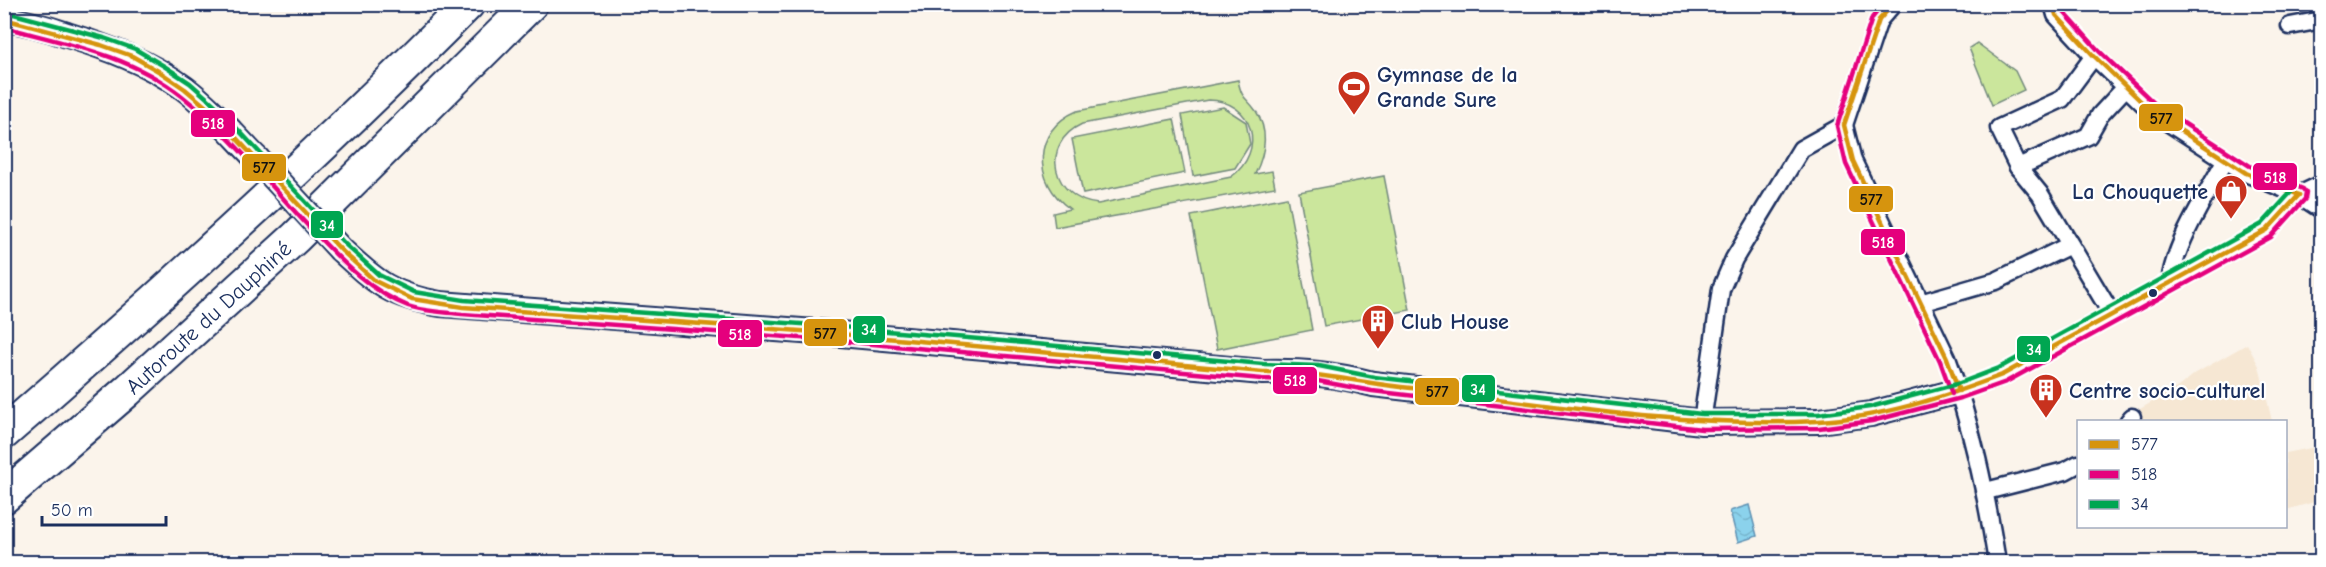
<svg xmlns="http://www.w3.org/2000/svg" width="2326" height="567" viewBox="0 0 2326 567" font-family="'Comic Neue',sans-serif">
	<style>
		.built { fill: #f6e7d3 }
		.park { fill: #cbe69c; stroke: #738a7d; stroke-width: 1.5; fill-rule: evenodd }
		.water { fill: url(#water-waves); stroke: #5e91b3; stroke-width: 1.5 }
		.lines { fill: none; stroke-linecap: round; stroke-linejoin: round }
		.street-casing { stroke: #1b2f5e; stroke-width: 21 }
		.secondary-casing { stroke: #1b2f5e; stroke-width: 28 }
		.highway-casing { stroke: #1b2f5e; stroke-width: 36 }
		.street { stroke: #fff; stroke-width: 16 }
		.secondary { stroke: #fff; stroke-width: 24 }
		.highway { stroke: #fff; stroke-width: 32 }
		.secondary-bridge-casing { stroke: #1b2f5e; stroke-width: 28; stroke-linecap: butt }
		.secondary-bridge { stroke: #fff; stroke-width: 24 }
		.bus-1-casing { stroke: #fff; stroke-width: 9 }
		.bus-2-casing { stroke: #fff; stroke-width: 9 }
		.bus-3-casing { stroke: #fff; stroke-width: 9 }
		.bus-1 { stroke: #d6940e; stroke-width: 4.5 }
		.bus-2 { stroke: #e5007d; stroke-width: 4.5 }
		.bus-3 { stroke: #00a651; stroke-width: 4.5 }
		.bus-dot { fill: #1b2f5e; stroke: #fff; stroke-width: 2 }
		.labels { text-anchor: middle; stroke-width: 4.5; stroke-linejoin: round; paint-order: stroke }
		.poi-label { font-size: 22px; font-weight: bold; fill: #1b2f5e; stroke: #fff; text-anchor: start }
		.street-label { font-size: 22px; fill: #1b2f5e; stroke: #fff }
		.line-badge { stroke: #fff; stroke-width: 2 }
		.badge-label { font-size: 16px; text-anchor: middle; font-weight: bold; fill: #fff }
		.pale-badge-label { font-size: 16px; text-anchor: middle; font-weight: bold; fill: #111 }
	</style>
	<defs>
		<pattern id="water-waves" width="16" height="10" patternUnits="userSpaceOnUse" patternTransform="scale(1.5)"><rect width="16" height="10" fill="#8bd2ec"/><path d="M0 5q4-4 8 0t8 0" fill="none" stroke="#77b5cd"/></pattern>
	</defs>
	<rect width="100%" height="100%" fill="#fbf4eb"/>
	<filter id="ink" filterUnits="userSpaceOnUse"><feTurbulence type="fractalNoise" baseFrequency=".0167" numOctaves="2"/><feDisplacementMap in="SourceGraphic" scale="12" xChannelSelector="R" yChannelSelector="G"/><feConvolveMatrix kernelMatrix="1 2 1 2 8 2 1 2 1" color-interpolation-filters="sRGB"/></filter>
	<g filter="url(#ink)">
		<g class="built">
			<path d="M2247,344L2259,366L2272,421L2133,422L2140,409L2178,387L2196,373Z"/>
			<path d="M2321,446V500L2286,510V453Z"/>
		</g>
		<g class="park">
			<path d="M1977,43L2015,71L2024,90L1992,105L1969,48Z"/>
			<path d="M1238,80C1242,101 1246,96 1256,111C1269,131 1265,154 1255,174L1272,171L1275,187L1055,227L1053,213L1070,209C1032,182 1032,130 1077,111ZM1208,100C1254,100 1267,151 1231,177L1098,204C1052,199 1039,144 1082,124Z"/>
			<path d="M1223,107L1246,122L1250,144L1235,168L1193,176L1182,115Z"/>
			<path d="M1174,119L1185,173L1083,194L1072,139Z"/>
			<path d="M1384,176L1410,310L1324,326L1299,192Z"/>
			<path d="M1287,197L1312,330L1217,349L1191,216Z"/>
		</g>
		<path class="water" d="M1749,505L1757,536L1738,542L1730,511Z"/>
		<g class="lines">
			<g class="street-casing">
				<g id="street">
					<path d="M2053,4L2056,15L2094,56L2152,112L2246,173L2299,195L2322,210"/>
					<path d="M2290,26L2322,20"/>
					<path d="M2094,56L2062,99L1999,128L2018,167L2040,194L2111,313"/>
					<path d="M1844,125L1853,161L1947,358C1972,425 1986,493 1997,562"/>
					<path d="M1844,125L1879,20L1893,4"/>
					<path d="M2018,167L2088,136L2100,115L2126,87"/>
					<path d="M2170,282C2175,243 2207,194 2226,159"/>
					<path d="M1920,303L1996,281L2070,245"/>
					<path d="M1959,391L2002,375L2267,230L2299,195L2322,184"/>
					<path d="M1702,422L1721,289L1734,259L1801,149L1844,125"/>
					<path d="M2128,422L2132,417"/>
					<path d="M1986,491L2065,471L2078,464"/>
				</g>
			</g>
			<g class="secondary-casing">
				<g id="secondary">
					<path d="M4,19C26,22 47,28 67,35C109,48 148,62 184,88C211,108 233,135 257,159"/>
					<path d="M341,250C376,282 391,296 440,304L829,333L1263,372C1303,371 1334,374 1373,384L1702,422L1819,421L1871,414L1959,391"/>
				</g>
			</g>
			<g class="highway-casing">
				<g id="highway">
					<path d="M4,433C163,295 319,154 468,4"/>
					<path id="s1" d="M4,497L127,391L296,237L531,4"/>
				</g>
			</g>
			<use href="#street" class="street"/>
			<use href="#secondary" class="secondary"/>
			<use href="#highway" class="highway"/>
			<g class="secondary-bridge-casing">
				<path id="secondary-bridge" d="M257,159L341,250"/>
			</g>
			<use href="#secondary-bridge" class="secondary-bridge"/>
			<g class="bus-1-casing">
				<g id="bus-1">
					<path d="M1893,4L1879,20L1844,125L1853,161L1947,358L1959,391"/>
					<path d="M2053,4L2056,15L2094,56L2152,112L2246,173L2299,195"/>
					<path d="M4,19L101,45L132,56L160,72L185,89L211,111L341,250L375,281L412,299L463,307L829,333L1263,372C1314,371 1361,383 1411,388C1546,404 1682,428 1818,421C1880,418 1944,397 2002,375L2267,230L2299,195"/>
				</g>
			</g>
			<g class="bus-2-casing">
				<g id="bus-2">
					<path d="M1883,4L1872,18L1837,126L1846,164L1940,361L1952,394"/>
					<path d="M4,27C67,44 130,55 182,96C229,133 268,183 309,227C339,258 367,290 408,306C425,312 445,312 462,314L828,340L1262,379L1318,381L1372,391L1702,429L1819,428L1872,421L1961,398L2006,382L2271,237L2305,199L2306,193L2303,189L2250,166L2157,106L2099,51L2063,11L2061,4"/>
				</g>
			</g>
			<g class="bus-3-casing">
				<path id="bus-3" d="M6,12L104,38L135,49L164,66L190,83L216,106L346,245L379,275L414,292L464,300L830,326L1263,364L1319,366L1374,377L1702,414H1818L1870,407L1957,384L1999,368L2262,224L2293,190"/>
			</g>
			<use href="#bus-1" class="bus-1"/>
			<use href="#bus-2" class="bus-2"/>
			<use href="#bus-3" class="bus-3"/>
		</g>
	</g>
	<defs>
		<g id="stadium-pin" transform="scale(1.725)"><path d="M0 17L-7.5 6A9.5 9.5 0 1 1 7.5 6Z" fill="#c8321e" stroke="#fff"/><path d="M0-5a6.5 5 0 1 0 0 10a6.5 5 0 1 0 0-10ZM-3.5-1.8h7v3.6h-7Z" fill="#fff"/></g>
		<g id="shop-pin" transform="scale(1.725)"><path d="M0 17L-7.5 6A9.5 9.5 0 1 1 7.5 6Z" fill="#c8321e" stroke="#fff"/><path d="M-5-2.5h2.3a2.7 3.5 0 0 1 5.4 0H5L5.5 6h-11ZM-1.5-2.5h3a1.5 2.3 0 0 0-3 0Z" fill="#fff"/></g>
		<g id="building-pin" transform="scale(1.725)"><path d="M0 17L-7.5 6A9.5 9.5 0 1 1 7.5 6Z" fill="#c8321e" stroke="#fff"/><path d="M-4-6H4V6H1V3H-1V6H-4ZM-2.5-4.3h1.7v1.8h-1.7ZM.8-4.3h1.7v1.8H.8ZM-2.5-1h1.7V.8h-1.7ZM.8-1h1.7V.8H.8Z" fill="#fff"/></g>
	</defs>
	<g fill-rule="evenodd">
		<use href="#stadium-pin" x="1354" y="87"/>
		<use href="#shop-pin" x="2231" y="191"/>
		<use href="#building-pin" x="1378" y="321"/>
		<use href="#building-pin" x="2046" y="390"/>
	</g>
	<g class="bus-dot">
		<circle cx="2153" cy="293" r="5"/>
		<circle cx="1157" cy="355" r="5"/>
	</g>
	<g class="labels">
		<g class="poi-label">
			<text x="1377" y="82">Gymnase de la<tspan x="1377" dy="25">Grande Sure</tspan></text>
			<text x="2208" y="199" text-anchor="end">La Chouquette</text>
			<text x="1401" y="329">Club House</text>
			<text x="2069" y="398">Centre socio-culturel</text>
		</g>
		<g class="street-label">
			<text dy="8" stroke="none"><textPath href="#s1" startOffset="272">Autoroute du Dauphiné</textPath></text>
		</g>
	</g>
	<g class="line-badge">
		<rect x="2138" y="103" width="46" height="29" rx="6" fill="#d6940e"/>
		<rect x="190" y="109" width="46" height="29" rx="6" fill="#e5007d"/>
		<rect x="241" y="153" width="46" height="29" rx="6" fill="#d6940e"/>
		<rect x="2252" y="162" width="46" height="29" rx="6" fill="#e5007d"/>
		<rect x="1848" y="185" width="46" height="28" rx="6" fill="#d6940e"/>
		<rect x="310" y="210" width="34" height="29" rx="6" fill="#00a651"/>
		<rect x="1860" y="228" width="46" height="28" rx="6" fill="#e5007d"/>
		<rect x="852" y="315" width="34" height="29" rx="6" fill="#00a651"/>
		<rect x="803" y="318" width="45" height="29" rx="6" fill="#d6940e"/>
		<rect x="717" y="319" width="46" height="29" rx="6" fill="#e5007d"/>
		<rect x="2016" y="335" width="35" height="28" rx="6" fill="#00a651"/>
		<rect x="1272" y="366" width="46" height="29" rx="6" fill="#e5007d"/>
		<rect x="1461" y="374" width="35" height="29" rx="6" fill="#00a651"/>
		<rect x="1414" y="377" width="46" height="29" rx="6" fill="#d6940e"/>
	</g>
	<g class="badge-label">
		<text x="213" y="129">518</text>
		<text x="2275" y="183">518</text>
		<text x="327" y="231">34</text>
		<text x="1883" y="248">518</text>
		<text x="869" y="335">34</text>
		<text x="740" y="340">518</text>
		<text x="2034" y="355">34</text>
		<text x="1295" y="386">518</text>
		<text x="1478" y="395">34</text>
	</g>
	<g class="pale-badge-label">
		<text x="2161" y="124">577</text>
		<text x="264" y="173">577</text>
		<text x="1871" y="205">577</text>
		<text x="825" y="339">577</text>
		<text x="1437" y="397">577</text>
	</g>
	<rect width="2326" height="567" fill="none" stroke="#fff" stroke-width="24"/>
	<rect x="12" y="12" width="2302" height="543" fill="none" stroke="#1b2f5e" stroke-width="2" filter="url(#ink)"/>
	<rect x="2077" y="420" width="210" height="108" fill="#ffffff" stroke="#a4acbf" stroke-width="1.5"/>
	<rect x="2089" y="440" width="30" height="9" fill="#d6940e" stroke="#a4acbf" stroke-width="1.5"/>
	<text x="2131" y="450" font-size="18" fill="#1b2f5e">577</text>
	<rect x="2089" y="470" width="30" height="9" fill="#e5007d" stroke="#a4acbf" stroke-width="1.5"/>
	<text x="2131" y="480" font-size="18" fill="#1b2f5e">518</text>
	<rect x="2089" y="500" width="30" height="9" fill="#00a651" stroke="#a4acbf" stroke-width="1.5"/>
	<text x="2131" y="510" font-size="18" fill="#1b2f5e">34</text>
	<path d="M42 516v9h124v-9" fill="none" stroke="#1b2f5e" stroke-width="3"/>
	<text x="51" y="516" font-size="18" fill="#1b2f5e" stroke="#ffffff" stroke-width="4.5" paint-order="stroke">50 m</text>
</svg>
